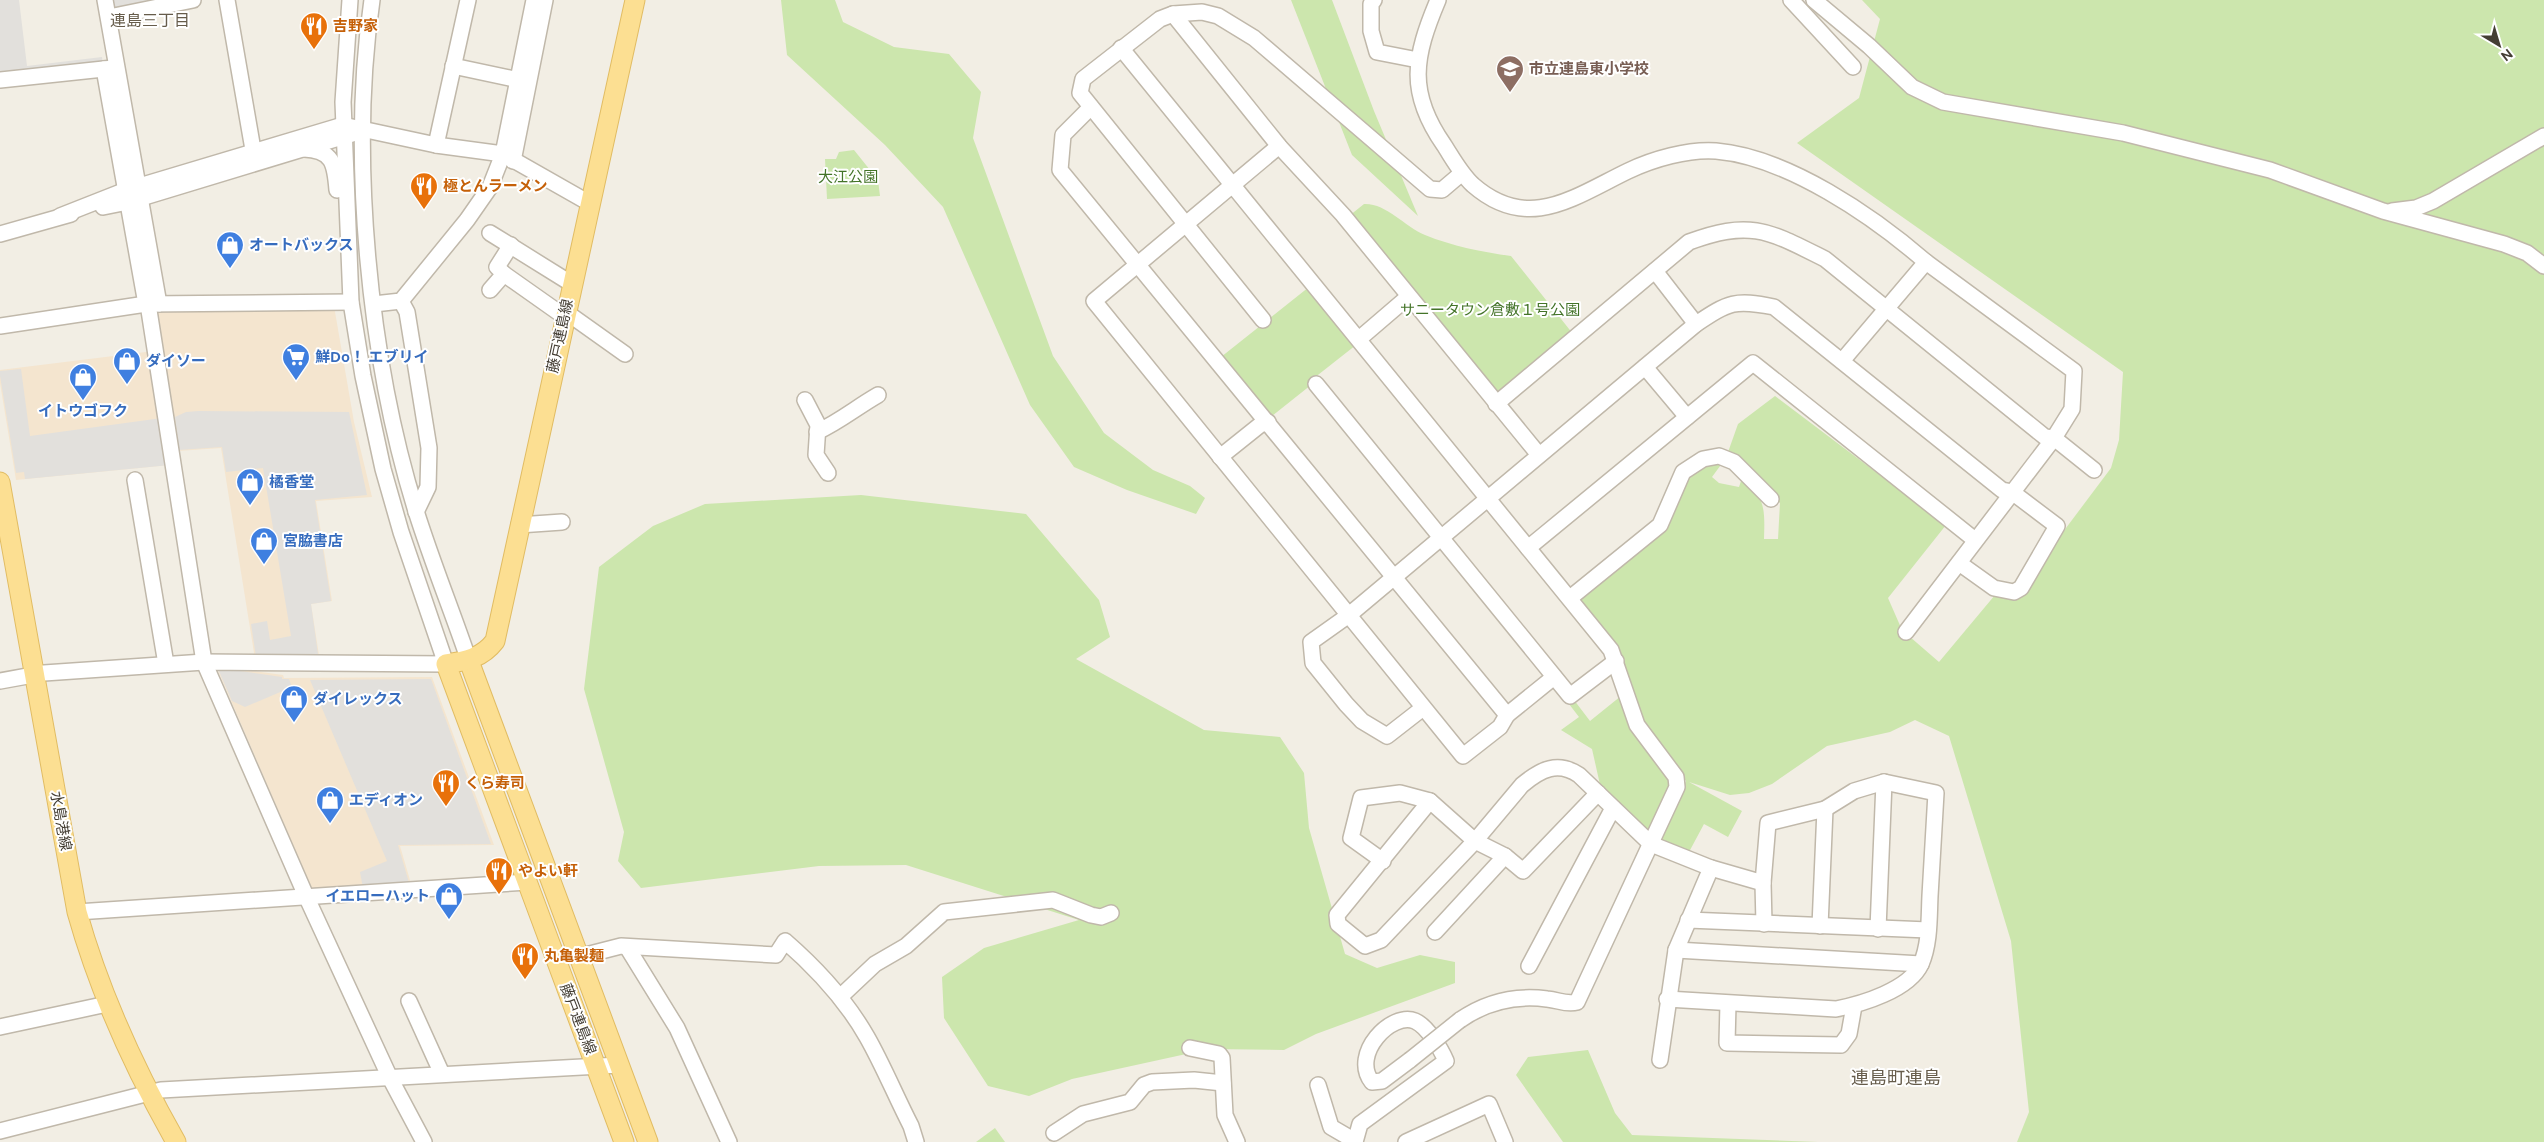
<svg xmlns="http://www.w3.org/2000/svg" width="2544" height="1142" viewBox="0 0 2544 1142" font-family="Ubuntu,'Noto Sans JP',sans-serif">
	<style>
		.commercial { fill: #f4e5cf }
		.green { fill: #cce6ad }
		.parking { fill: #e2e0dc }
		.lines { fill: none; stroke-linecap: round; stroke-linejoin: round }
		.minor-casing { stroke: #c0b8aa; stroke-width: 18 }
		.major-casing { stroke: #e1bc63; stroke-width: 21 }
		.minor { stroke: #fff; stroke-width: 15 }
		.major { stroke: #fcdf92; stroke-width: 19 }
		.minor-bridge-casing { stroke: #c0b8aa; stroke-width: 18; stroke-linecap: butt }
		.minor-bridge { stroke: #fff; stroke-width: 15 }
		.labels { text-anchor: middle; stroke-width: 4; stroke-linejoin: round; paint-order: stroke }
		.food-label { font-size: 15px; font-weight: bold; fill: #c56008; stroke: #fff; text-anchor: start }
		.education-label { font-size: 15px; font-weight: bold; fill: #785e54; stroke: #fff; text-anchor: start }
		.park-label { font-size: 15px; fill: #447429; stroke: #fff }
		.shop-label { font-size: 15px; font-weight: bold; fill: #366cbe; stroke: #fff; text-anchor: start }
		.street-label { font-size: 15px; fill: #443e34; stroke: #fff }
		.neighbourhood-label { font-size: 16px; fill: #665c4b; stroke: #fff }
		.quarter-label { font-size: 18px; fill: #665c4b; stroke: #fff }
	</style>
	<rect width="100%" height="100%" fill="#f2eee4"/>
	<g class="commercial">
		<path d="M334,306L354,422L372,497L316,501L332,601L311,604L319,655L255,659L221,448L178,451L170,465L16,480L0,383V370L162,350L155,307Z"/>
		<path d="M216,666L283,675L284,678L432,677L494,845L400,846L412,887L313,891Z"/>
	</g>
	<g class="green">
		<path d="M781,0H835L843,22L894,47L949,54L981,92L973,138L1053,356L1104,433L1153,470L1190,486L1205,498L1196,514L1127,490L1074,467L1030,405L943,207L885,145L787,55Z"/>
		<path d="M1291,0H1332L1374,111L1418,216L1352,155Z"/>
		<path d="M1862,0H2544V1142H2017L2029,1112L2011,941L1949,736L1915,720L1890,732L1827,746L1772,784L1749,793L1730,795L1689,782L1742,811L1728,837L1704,824L1689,852L1665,844L1661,837L1686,781L1648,733L1581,605L1583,595L1627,559L1696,468L1723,462L1712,477L1719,483L1739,487L1743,475C1765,499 1765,508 1764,539H1778L1780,503L1740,462L1727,455L1738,424L1775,396L1946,525L1888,598L1902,630L1939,662L1995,595L2025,591L2066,528L2111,468L2119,440L2123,372L1797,143L1859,98L1880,19Z"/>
		<path d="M854,150L878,180L880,196L827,199L825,159H836L839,152Z"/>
		<path d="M1364,204C1386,203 1404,226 1425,235C1452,246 1482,252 1511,256L1573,334L1500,393L1492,392L1349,216Z"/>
		<path d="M1309,287L1356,345L1309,382L1311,385L1272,416H1267L1221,357Z"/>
		<path d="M861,495L1026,514L1099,600L1110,637L1076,659L1204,730L1280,737L1304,773L1309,828L1345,954L1377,968L1420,955L1455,962V983L1316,1034L1284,1050L1209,1049L1072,1079L1029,1096L988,1086L944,1018L942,977L984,948L1079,920L906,865L819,866L641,888L618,861L624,832L584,689L599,567L653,526L705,504Z"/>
		<path d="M1621,696L1668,776L1670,790L1653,830L1646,833L1601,789L1592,749L1561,730L1579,717L1569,704L1574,700L1590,721Z"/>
		<path d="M1588,1050L1615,1113L1632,1135L1818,1142H1563L1516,1075L1528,1057Z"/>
		<path d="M995,1128L1005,1142H976Z"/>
	</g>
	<g class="parking">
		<path d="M0,0H19L27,66L102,57L103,65L0,77Z"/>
		<path d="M111,0H168L116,10L112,7Z"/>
		<path d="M21,369L30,436L162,418L170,465L25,479L24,472L16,473L0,376V371Z"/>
		<path d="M199,411L349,412L367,495L315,500L331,601L311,604L318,654L256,657L251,624L267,621L270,640L291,636L263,468L226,472L222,447L179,450L175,417L186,412Z"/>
		<path d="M220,668L282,677V679H289L292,687L245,707L232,701L218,669Z"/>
		<path d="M431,679L491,844L398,845L410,886L363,888L360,872L387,861L310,680Z"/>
	</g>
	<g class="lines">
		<g class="minor-casing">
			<g id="minor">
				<path d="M105,0L159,304"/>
				<path d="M227,0L255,161"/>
				<path d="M372,0C349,157 369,360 416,511C432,562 452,611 469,661"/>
				<path d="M1374,0L1371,4V31L1377,52L1418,60"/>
				<path d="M1438,0C1414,57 1407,92 1444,145C1453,159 1461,174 1473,185C1528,233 1574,197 1628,171C1653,159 1688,149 1716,151C1787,157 1873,216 1926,262L1842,361"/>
				<path d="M1791,0L1853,67"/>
				<path d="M1814,0L1869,46L1912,87L1943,102L2123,133L2270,170L2383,211L2504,244L2527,253L2544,266"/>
				<path d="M1173,14L1279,146L1343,215L1539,455"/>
				<path d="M109,17L193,0"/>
				<path d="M1121,48L1611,650L1637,725L1676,777L1677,787L1577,1002C1566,1005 1559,1000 1547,999C1516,995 1486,1002 1460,1020"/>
				<path d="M453,66L528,82"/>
				<path d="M104,69L146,304"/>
				<path d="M0,80L113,68"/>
				<path d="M1091,107L1063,135L1060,170L1507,715"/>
				<path d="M436,145L468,0"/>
				<path d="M1279,146L1094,301L1463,756L1500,727L1507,715L1554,677"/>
				<path d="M304,149C333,150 335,164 337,190"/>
				<path d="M513,161L545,0"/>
				<path d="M103,207L128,202L352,134"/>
				<path d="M2392,211L2416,208L2433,201L2544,136"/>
				<path d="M60,216L126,190L343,125L436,145L503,154L591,204"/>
				<path d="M490,233L572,284"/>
				<path d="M0,234L71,214"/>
				<path d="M1655,271L1696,324"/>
				<path d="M504,274L565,317"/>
				<path d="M490,290L504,274L497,267L511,245"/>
				<path d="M401,301L407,312L429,448L428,487L416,512"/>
				<path d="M148,304L204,662L306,896L390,1078L424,1142"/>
				<path d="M374,304L401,301L467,220L490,187L503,154L534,0"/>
				<path d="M566,312L625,354"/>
				<path d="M1263,320L1080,93L1083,79L1160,19L1173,14L1202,12L1218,16L1254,38L1430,189L1442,190L1462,173"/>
				<path d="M0,326L146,304L351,302"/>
				<path d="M1359,339L1408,297"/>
				<path d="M1645,367L1687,417"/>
				<path d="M1316,384L1570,696L1616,661"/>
				<path d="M805,400L818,425L816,455L828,473"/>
				<path d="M1496,404L1689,242C1751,219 1769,231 1825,259L2045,437L2054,438L2094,470"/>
				<path d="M817,432C839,422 857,407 878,395"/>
				<path d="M1220,457L1260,425L1268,422"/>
				<path d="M135,480L166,664"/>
				<path d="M519,525L562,522"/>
				<path d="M1528,548L1753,363L1975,540"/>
				<path d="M1570,598L1660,525L1683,472L1703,459L1719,456L1734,462L1771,499"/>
				<path d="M1906,632L2054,438L2072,409L2074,371L1926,262"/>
				<path d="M0,681L44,673L204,662L446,664L401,532L383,469L363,376L351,302L343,102L350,0"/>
				<path d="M1423,708L1387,736L1362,721L1346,704L1313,663L1311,642L1349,615L1696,324C1729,302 1735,299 1774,307L2002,490L2012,492L2057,526L2021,588L2014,592L1994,588L1959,563"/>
				<path d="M1430,801L1337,915L1338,924L1365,946L1381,940L1475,841L1522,785C1541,769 1558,761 1579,775L1651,844L1711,868L1763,883"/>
				<path d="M1383,861L1351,838L1361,798L1400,793L1430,801L1475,841L1505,856L1523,871L1598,793"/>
				<path d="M77,912L528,882"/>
				<path d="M1688,920L1928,930"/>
				<path d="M1820,926L1825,809"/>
				<path d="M1878,929L1884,782"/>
				<path d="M1435,932L1505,856"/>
				<path d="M627,947L677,1028L729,1142"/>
				<path d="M1676,950L1921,964"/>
				<path d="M578,957L621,946L776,955L785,941C816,968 846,1000 867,1037C883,1065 896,1097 911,1126L916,1142"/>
				<path d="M1529,966L1613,808"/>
				<path d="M840,997L875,964L906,946L944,912L1053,900L1091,915L1101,917L1111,913"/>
				<path d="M1667,999L1836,1009C1862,1004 1909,990 1921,964C1930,944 1929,917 1930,896C1932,862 1934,827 1936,793L1884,782L1854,791L1825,809L1768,823L1763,883L1764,924"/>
				<path d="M409,1001L442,1074"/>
				<path d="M1728,1004L1727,1043L1841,1045L1849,1034L1854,1006"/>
				<path d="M0,1027L107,1004"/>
				<path d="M1190,1048L1219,1054L1222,1058L1225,1115L1237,1142"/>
				<path d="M1660,1060L1676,950L1711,868"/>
				<path d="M1318,1085L1331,1127L1355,1141"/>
				<path d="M0,1131L161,1090L619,1065"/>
				<path d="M1054,1133L1083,1114L1130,1102L1144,1085L1152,1082L1194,1080L1223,1083"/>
				<path d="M1355,1142L1360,1124L1446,1061C1441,1049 1427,1026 1415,1021C1392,1011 1350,1054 1372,1082L1382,1081L1410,1060"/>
				<path d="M1406,1142L1489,1104L1505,1142"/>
			</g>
		</g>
		<g class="major-casing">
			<g id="major">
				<path d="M0,482L77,912C100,994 134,1068 176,1142"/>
				<path d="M469,661L648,1142"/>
				<path d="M624,1142L446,664C466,661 482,658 495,641L635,0"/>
			</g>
		</g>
		<use href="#minor" class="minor"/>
		<use href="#major" class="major"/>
		<g class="minor-bridge-casing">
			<path id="minor-bridge" d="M1410,1060L1460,1020"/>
		</g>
		<use href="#minor-bridge" class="minor-bridge"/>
	</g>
	<defs>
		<g id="restaurant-pin" transform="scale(1.4375)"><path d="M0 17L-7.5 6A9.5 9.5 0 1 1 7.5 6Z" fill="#e8710a" stroke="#fff"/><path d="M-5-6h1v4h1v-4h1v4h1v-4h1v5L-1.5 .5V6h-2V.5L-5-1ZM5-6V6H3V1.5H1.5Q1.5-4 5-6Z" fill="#fff"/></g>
		<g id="school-pin" transform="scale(1.4375)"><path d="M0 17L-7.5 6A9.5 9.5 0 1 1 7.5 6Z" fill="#8d6e63" stroke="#fff"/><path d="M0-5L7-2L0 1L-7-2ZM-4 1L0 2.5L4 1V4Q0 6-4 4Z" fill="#fff"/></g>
		<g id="shop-pin" transform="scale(1.4375)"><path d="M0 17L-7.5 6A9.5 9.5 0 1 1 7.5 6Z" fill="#3f7fe0" stroke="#fff"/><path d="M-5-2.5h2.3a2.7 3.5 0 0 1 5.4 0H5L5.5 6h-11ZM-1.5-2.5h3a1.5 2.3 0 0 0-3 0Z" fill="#fff"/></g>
		<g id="supermarket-pin" transform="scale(1.4375)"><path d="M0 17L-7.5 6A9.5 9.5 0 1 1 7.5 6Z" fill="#3f7fe0" stroke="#fff"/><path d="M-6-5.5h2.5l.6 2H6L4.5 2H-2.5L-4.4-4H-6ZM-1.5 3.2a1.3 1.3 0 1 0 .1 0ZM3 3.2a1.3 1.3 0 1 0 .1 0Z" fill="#fff"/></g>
	</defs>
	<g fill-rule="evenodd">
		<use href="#restaurant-pin" x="314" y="26"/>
		<use href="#school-pin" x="1510" y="69"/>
		<use href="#restaurant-pin" x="424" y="186"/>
		<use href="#shop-pin" x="230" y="245"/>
		<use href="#supermarket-pin" x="296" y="357"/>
		<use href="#shop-pin" x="127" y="361"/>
		<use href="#shop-pin" x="83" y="377"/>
		<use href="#shop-pin" x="250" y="482"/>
		<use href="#shop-pin" x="264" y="541"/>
		<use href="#shop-pin" x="294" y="699"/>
		<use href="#restaurant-pin" x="446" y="783"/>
		<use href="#shop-pin" x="330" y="800"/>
		<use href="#restaurant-pin" x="499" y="871"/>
		<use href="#shop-pin" x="449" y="896"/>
		<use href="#restaurant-pin" x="525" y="956"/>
	</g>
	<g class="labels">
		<g class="food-label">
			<text x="333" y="31">吉野家</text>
			<text x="443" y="191">極とんラーメン</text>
			<text x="465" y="788">くら寿司</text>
			<text x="518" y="876">やよい軒</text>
			<text x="544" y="961">丸亀製麺</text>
		</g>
		<g class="education-label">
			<text x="1529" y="74">市立連島東小学校</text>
		</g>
		<g class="park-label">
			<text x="848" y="182">大江公園</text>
			<text x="1490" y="315">サニータウン倉敷１号公園</text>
		</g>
		<g class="shop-label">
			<text x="249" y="250">オートバックス</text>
			<text x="315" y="362">鮮Do！ エブリイ</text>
			<text x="146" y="366">ダイソー</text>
			<text x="83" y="416" text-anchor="middle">イトウゴフク</text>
			<text x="269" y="487">橘香堂</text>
			<text x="283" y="546">宮脇書店</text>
			<text x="313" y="704">ダイレックス</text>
			<text x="349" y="805">エディオン</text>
			<text x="430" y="901" text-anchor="end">イエローハット</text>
		</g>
		<g class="street-label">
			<text transform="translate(560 336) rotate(-78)" y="5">藤戸連島線</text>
			<text transform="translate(61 821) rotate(80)" y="5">水島港線</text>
			<text transform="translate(578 1019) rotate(69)" y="5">藤戸連島線</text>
		</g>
		<g class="neighbourhood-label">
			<text x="150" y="26">連島三丁目</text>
		</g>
		<g class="quarter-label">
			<text x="1896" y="1084">連島町連島</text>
		</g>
	</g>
	<g transform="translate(2499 45) rotate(142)" stroke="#ffffff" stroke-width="4" paint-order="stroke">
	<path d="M0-4L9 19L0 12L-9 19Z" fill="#443e34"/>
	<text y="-8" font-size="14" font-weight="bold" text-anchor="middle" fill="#443e34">N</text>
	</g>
</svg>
